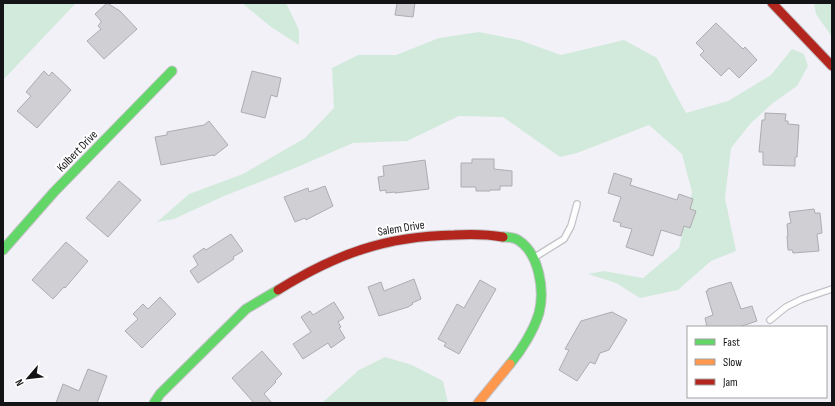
<svg xmlns="http://www.w3.org/2000/svg" width="835" height="406" viewBox="0 0 835 406" font-family="'Sofia Sans Condensed',sans-serif">
	<style>
		.green { fill: #d2eadc }
		.building { fill: #d0d0d4; stroke: #adacb0 }
		.lines { fill: none; stroke-linecap: round; stroke-linejoin: round }
		.lane-casing { stroke: #c3c2c7; stroke-width: 8 }
		.fast-casing { stroke: #c3c2c7; stroke-width: 11 }
		.slow-casing { stroke: #c3c2c7; stroke-width: 11 }
		.jam-casing { stroke: #c3c2c7; stroke-width: 11 }
		.lane { stroke: #fdfdfe; stroke-width: 5.5 }
		.fast { stroke: #63d668; stroke-width: 9 }
		.slow { stroke: #ff974d; stroke-width: 9 }
		.jam { stroke: #b3261e; stroke-width: 9 }
		.labels { text-anchor: middle; stroke-width: 4; stroke-linejoin: round; paint-order: stroke }
		.street-label { font-size: 12px; fill: #141417; stroke: #fff }
	</style>
	<rect width="100%" height="100%" fill="#f2f1f7"/>
	<g class="green">
		<path d="M3,3H76L3,80Z"/>
		<path d="M242,3H286L299,30V45L271,27Z"/>
		<path d="M814,3H832V37L816,14Z"/>
		<path d="M479,32L519,40L561,55L624,40L657,58L669,82L686,113L728,101L771,75L792,49L804,54L808,66L797,86L773,103L751,123L731,148L725,198L736,251L711,261L678,290L640,298L616,283L588,274L604,271L643,278L679,248L692,192L682,154L649,125L577,153L560,157L503,117L459,116L407,141L353,143L295,168L224,196L174,219L157,222L189,194L243,174L305,138L334,108L332,68L358,55H396L439,38Z"/>
		<path d="M385,357L412,365L443,381L448,403H322L359,370Z"/>
	</g>
	<g class="building">
		<path d="M107,3L120,11L137,29L104,59L87,41L101,29L98,26L101,22V21L95,14Z"/>
		<path d="M397,3H415L413,17L395,15Z"/>
		<path d="M716,23L743,49L745,47L757,60L739,78L729,68L721,76L700,55L704,51L696,43Z"/>
		<path d="M44,71L49,76L52,72L71,90L37,128L17,111L31,96L26,92Z"/>
		<path d="M252,71L281,78L277,97L271,95L265,118L241,112Z"/>
		<path d="M765,113L786,114L785,121H788V124L799,125L797,157H795V166L763,165V152H759L762,120H765Z"/>
		<path d="M209,121L228,145L214,156L213,155L161,165L155,137L167,135V132L204,125Z"/>
		<path d="M472,159H494V169L512,171V186H500V190H490V191H476V187H461V163H472Z"/>
		<path d="M425,160L429,189L395,193V192L386,193V190L380,191L378,177L384,176L383,166Z"/>
		<path d="M614,173L632,179L630,185L677,200L679,194L693,199L690,209L696,211L690,228L684,226L681,236L661,230L653,256L626,247L632,229L620,226L621,223L613,221L621,197L608,193Z"/>
		<path d="M119,181L141,200L108,237L86,218Z"/>
		<path d="M325,186L333,206L306,220L305,218L295,222L284,197L308,188L309,192Z"/>
		<path d="M814,209L815,213H820L822,233L817,234L819,251L793,253L792,250H788L787,236H788L787,224L791,223L789,212Z"/>
		<path d="M231,234L243,251L233,257L234,259L198,283L190,271L198,265L193,256L204,248L206,250Z"/>
		<path d="M66,242L88,261L65,288L64,287L53,299L32,280Z"/>
		<path d="M414,279L421,299L412,303L413,304L408,307L379,316L368,287L381,282L384,291Z"/>
		<path d="M480,280L496,289L459,354L444,346L446,343L438,339L457,304L464,308Z"/>
		<path d="M731,282L741,309L752,306L757,321L739,327H707L705,318L713,315L706,291H708V289Z"/>
		<path d="M160,297L176,314L142,348L125,331L138,319L133,314L143,304L148,309Z"/>
		<path d="M334,302L344,318L338,322L341,327L339,328L345,338L331,348L328,343L303,359L293,344L311,332L301,317L310,311L313,315Z"/>
		<path d="M612,312L627,320L609,350L600,353L595,364L590,362L577,381L559,370L569,350L565,349L581,321Z"/>
		<path d="M262,351L282,374L275,381L276,382L264,394L272,403H254L232,378Z"/>
		<path d="M88,369L107,376L97,403H56L63,384L79,391Z"/>
	</g>
	<g class="lines">
		<g class="lane-casing">
			<g id="lane">
				<path d="M535,257L564,239L571,226L577,204"/>
				<path d="M770,320L786,307L802,299L832,289"/>
			</g>
		</g>
		<g class="fast-casing">
			<g id="fast">
				<path d="M503,237C507,237 514,237 518,240C539,253 545,290 539,313C534,330 521,351 510,364"/>
				<path d="M3,250L54,192L172,71"/>
				<path d="M154,403L160,394L246,309L278,290"/>
			</g>
		</g>
		<g class="slow-casing">
			<path id="slow" d="M478,403L510,364"/>
		</g>
		<g class="jam-casing">
			<g id="jam">
				<path d="M772,3L832,66"/>
				<path d="M278,290C336,254 386,236 454,235C471,234 486,234 503,237"/>
			</g>
		</g>
		<use href="#lane" class="lane"/>
		<use href="#fast" class="fast"/>
		<use href="#slow" class="slow"/>
		<use href="#jam" class="jam"/>
	</g>
	<g class="labels">
		<g class="street-label">
			<text transform="translate(77 151) rotate(-46)" y="4">Kolbert Drive</text>
			<text transform="translate(401 228) rotate(-9)" y="4">Salem Drive</text>
		</g>
	</g>
	<rect width="835" height="406" fill="none" stroke="#141417" stroke-width="8"/>
	<rect x="687" y="326" width="140" height="72" fill="#ffffff" stroke="#a1a1a2"/>
	<rect x="695" y="339" width="20" height="6" fill="#63d668" stroke="#a1a1a2"/>
	<text x="723" y="346" font-size="12" fill="#141417">Fast</text>
	<rect x="695" y="359" width="20" height="6" fill="#ff974d" stroke="#a1a1a2"/>
	<text x="723" y="366" font-size="12" fill="#141417">Slow</text>
	<rect x="695" y="379" width="20" height="6" fill="#b3261e" stroke="#a1a1a2"/>
	<text x="723" y="386" font-size="12" fill="#141417">Jam</text>
	<g transform="translate(28 378) rotate(242)" stroke="#ffffff" stroke-width="3" paint-order="stroke">
	<path d="M0-3L7 15L0 10L-7 15Z" fill="#141417"/>
	<text y="-6" font-size="11" font-weight="bold" text-anchor="middle" fill="#141417">N</text>
	</g>
</svg>
